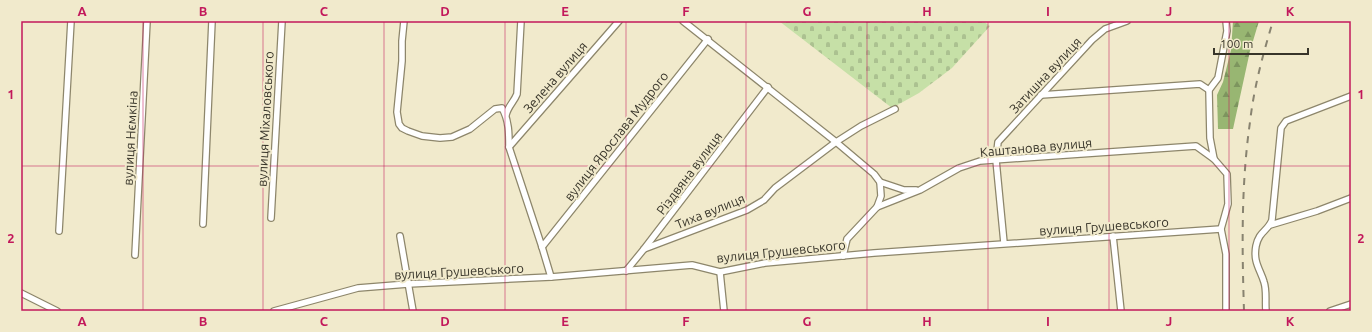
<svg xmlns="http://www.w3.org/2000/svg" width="1372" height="332" viewBox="0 0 1372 332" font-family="Ubuntu,sans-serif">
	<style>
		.forest { fill: url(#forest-firs) }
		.cemetery { fill: url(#cemetery-stones) }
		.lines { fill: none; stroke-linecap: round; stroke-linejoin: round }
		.minor-casing { stroke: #8d866b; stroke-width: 8 }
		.minor { stroke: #fff; stroke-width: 5.5 }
		.rail { stroke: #888370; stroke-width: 2; stroke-dasharray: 7 7; stroke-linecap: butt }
		.grid { fill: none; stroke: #c2185b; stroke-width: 1; stroke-opacity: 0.55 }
		.labels { text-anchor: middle; stroke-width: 4; stroke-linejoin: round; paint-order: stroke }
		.street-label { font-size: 13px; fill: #38352a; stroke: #f1eacc }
		.neatline { fill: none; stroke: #c2185b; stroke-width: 1.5 }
		.grid-label { font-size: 13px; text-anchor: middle; font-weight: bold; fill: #c2185b }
	</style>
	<defs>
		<pattern id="forest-firs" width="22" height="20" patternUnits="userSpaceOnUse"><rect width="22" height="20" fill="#98b672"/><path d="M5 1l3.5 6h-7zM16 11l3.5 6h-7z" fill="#7d955e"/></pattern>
		<pattern id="cemetery-stones" width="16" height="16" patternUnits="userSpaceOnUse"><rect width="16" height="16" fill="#c6e0a7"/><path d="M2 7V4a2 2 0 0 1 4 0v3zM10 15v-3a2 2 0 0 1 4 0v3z" fill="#abc190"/></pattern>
	</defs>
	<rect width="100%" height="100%" fill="#f1eacc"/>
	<path class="forest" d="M1233,21H1259L1250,51L1233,129H1218L1217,95L1223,82L1231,50Z"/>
	<path class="cemetery" d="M779,21H983L990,26L952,68L919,93L892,108Z"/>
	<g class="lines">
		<g class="minor-casing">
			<g id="minor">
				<path d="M404,21L402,41V61L397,112L399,124L402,128L408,131L422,136L440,138L452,137L470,129L495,109L502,108C509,120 509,134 509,147L542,247L551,277"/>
				<path d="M683,21L836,142L874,174L880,182L904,190H916"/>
				<path d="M1226,21L1227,31L1218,78L1209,90L1210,138L1214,159L1227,174L1228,204L1221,229L1226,254V311"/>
				<path d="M1041,95L1200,84L1209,90"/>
				<path d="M506,115C508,106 514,102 517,94L521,21"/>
				<path d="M509,147L619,21"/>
				<path d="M877,207L881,196L880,182"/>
				<path d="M271,218L282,21"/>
				<path d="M203,224L212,21"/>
				<path d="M1270,225L1317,211L1351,198"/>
				<path d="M59,231L71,21"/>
				<path d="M400,236L413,311"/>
				<path d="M1113,236L1121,311"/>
				<path d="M1004,243L996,160L998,142L1092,40L1105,29L1127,21"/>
				<path d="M542,247L708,39"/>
				<path d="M644,249L747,210L764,200L775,188L836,142L861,126L895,109"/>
				<path d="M135,255L147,21"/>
				<path d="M843,256L847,239L877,207L920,190L959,168L980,161L1196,146L1214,159"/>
				<path d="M626,271L644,249L768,87"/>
				<path d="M720,272L724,311"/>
				<path d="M21,293L57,311"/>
				<path d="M274,311L358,288L408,284L551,277L692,265L720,272L765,263L874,253L1221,229"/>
				<path d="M1266,311C1265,302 1267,291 1264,282C1260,269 1253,262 1256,246C1259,231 1268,231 1272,220L1281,128L1286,121L1351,96"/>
				<path d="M1330,311L1351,304"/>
			</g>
		</g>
		<use href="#minor" class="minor"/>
		<path class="rail" d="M1244,311C1242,248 1241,185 1250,122C1254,87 1263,54 1273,21"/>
	</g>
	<path class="grid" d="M143,21V311M263,21V311M384,21V311M505,21V311M626,21V311M746,21V311M867,21V311M988,21V311M1109,21V311M1229,21V311M21,166H1351"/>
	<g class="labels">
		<g class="street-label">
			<text transform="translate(1045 75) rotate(-47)" y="5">Затишна вулиця</text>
			<text transform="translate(555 77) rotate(-49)" y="5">Зелена вулиця</text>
			<text transform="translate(265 119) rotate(-87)" y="5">вулиця Міхаловського</text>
			<text transform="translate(616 136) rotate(-52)" y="5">вулиця Ярослава Мудрого</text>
			<text transform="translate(130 138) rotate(-87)" y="5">вулиця Нємкіна</text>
			<text transform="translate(1036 147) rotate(-5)" y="5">Каштанова вулиця</text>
			<text transform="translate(689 173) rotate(-53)" y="5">Різдвяна вулиця</text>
			<text transform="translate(710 211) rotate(-22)" y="5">Тиха вулиця</text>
			<text transform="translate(1104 226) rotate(-4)" y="5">вулиця Грушевського</text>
			<text transform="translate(781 251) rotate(-6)" y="5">вулиця Грушевського</text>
			<text transform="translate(459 271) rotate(-3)" y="5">вулиця Грушевського</text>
		</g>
	</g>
	<rect width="1372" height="332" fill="none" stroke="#f1eacc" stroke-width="44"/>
	<path d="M1214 48v6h94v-6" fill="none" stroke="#38352a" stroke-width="2"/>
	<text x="1220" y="48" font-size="12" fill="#38352a" stroke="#f1eacc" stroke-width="3" paint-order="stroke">100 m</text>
	<rect x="22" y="22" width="1328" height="288" class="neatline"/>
	<g class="grid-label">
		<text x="82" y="16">A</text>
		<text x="203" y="16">B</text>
		<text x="324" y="16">C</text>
		<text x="445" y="16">D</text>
		<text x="565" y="16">E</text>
		<text x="686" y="16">F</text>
		<text x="807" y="16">G</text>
		<text x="927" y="16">H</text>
		<text x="1048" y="16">I</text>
		<text x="1169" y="16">J</text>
		<text x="1290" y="16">K</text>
		<text x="11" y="99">1</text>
		<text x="1361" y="99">1</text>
		<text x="11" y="243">2</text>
		<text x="1361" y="243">2</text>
		<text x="82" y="326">A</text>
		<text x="203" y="326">B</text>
		<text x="324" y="326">C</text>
		<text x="445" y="326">D</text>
		<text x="565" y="326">E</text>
		<text x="686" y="326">F</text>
		<text x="807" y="326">G</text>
		<text x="927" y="326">H</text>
		<text x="1048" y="326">I</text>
		<text x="1169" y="326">J</text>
		<text x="1290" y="326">K</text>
	</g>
</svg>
